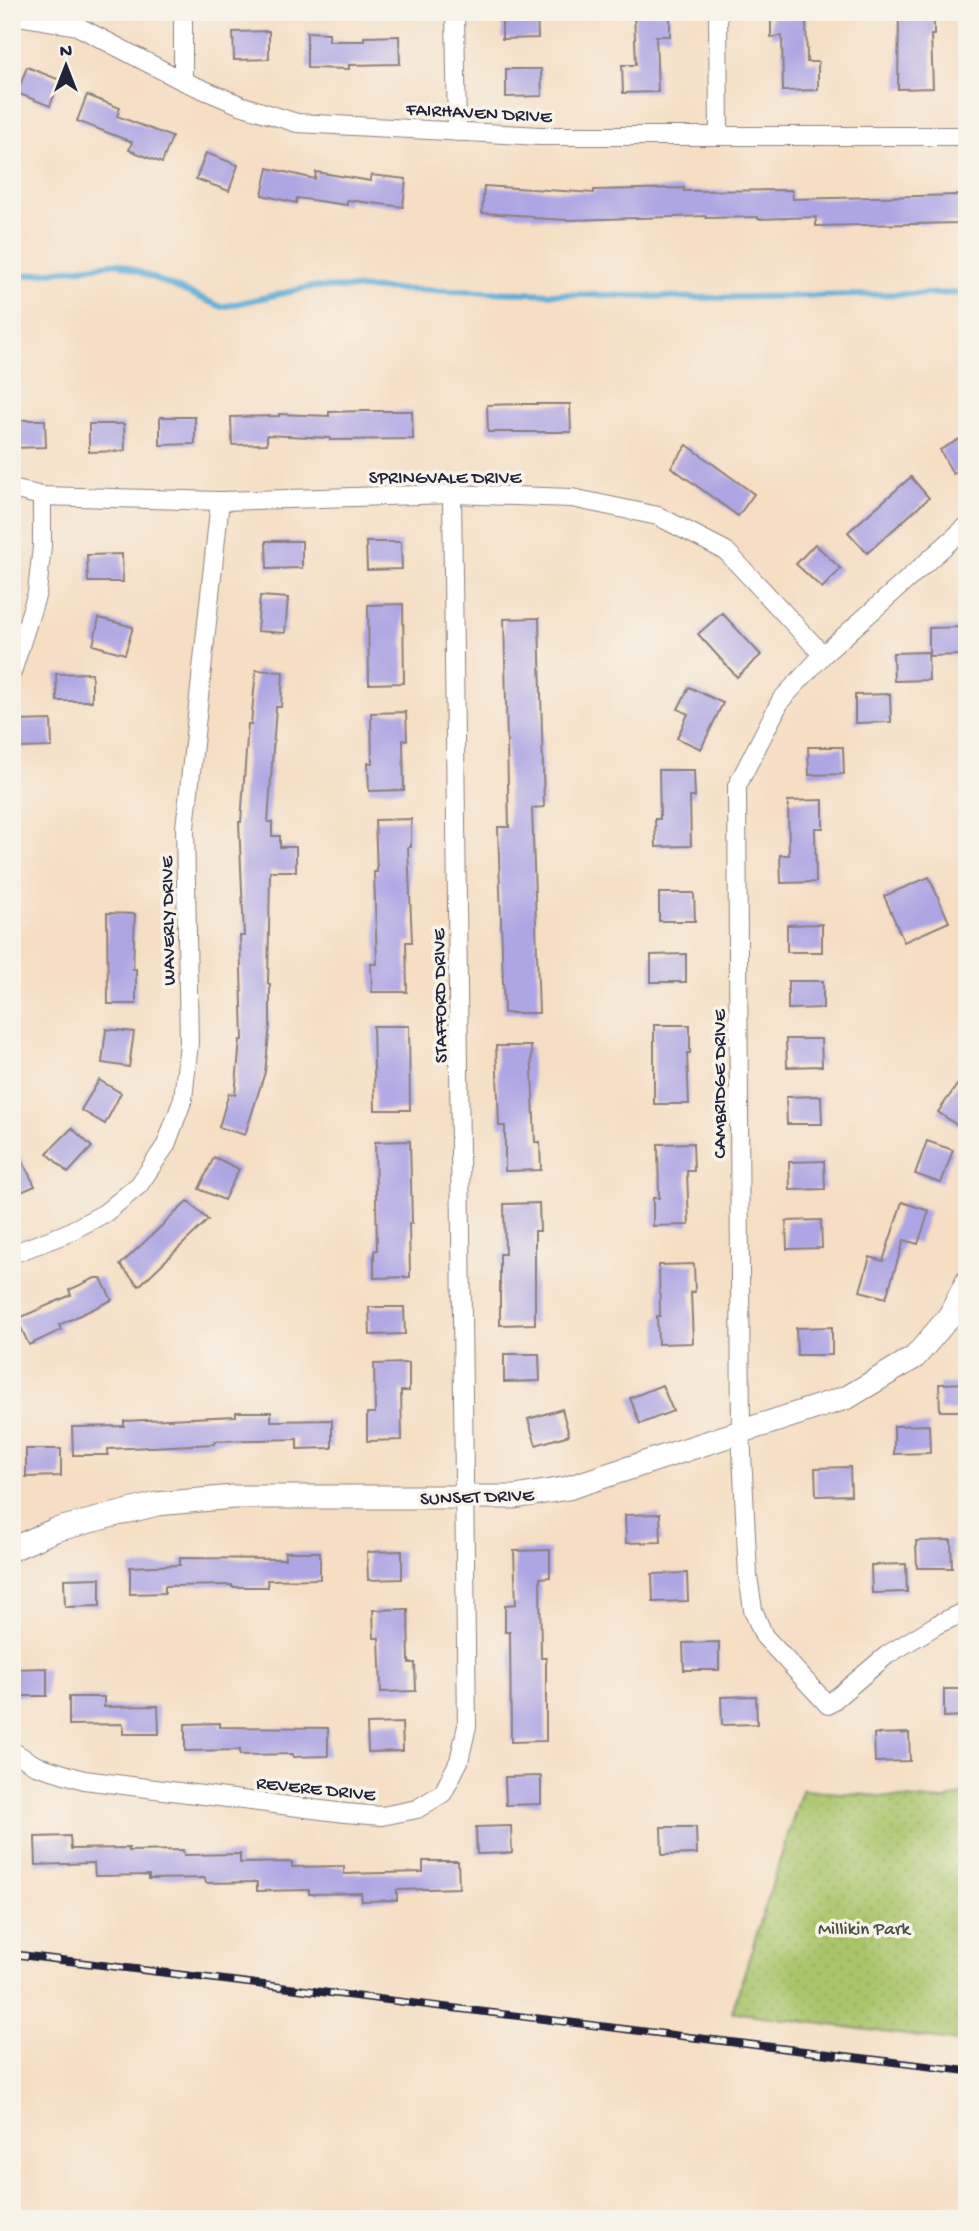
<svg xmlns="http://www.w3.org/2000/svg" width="979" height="2231" viewBox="0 0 979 2231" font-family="'Gochi Hand',sans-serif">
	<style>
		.green { fill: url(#green-dots); stroke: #667453; stroke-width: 2 }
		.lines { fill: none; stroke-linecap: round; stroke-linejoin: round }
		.stream { stroke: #5cacd7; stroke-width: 6 }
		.building { fill: #aea5e4 }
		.minor-casing { stroke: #8c807f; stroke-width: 20 }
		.tertiary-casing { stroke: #8c807f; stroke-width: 25 }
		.minor { stroke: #fff; stroke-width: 18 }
		.tertiary { stroke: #fff; stroke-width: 23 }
		.rail-casing { stroke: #22223b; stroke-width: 8 }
		.rail { stroke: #f7f3e8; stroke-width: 5; stroke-dasharray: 16; stroke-linecap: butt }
		.labels { text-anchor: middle; stroke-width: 7; stroke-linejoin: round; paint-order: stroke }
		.street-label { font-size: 19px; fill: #22223b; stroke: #f7f3e8 }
		.park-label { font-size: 19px; fill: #4a5349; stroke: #f7f3e8 }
	</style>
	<defs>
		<pattern id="green-dots" width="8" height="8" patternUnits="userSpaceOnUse" patternTransform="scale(1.75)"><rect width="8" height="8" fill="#a9c56b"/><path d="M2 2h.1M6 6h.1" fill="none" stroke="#91a95e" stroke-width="1.8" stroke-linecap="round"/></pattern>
	</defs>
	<rect width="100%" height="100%" fill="#f7f3e8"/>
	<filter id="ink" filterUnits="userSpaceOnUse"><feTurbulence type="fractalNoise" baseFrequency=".0143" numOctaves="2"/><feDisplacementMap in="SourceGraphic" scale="14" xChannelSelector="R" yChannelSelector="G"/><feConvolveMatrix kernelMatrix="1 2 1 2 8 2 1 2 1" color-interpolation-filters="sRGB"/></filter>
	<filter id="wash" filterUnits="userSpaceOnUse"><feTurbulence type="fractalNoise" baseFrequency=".00686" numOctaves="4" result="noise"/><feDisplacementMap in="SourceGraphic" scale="28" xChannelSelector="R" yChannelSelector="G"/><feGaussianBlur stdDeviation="1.57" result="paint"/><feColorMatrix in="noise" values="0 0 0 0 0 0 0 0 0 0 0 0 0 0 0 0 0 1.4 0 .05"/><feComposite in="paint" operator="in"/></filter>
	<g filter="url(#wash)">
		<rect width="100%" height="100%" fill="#f5dec3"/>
		<path class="green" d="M802,1790L943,1801L967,1792V2043L732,2012Z"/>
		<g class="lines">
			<path class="stream" d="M12,277L118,263L222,307L311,287L698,298L967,293"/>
		</g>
		<g id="blocks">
			<g class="building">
				<path d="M502,12H537L538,38L502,39Z"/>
				<path d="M634,12H670V36H656L658,92L623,93L622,65H636Z"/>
				<path d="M771,12H806L807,62H818V90L783,91L782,36L771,37Z"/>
				<path d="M899,12H934V35H931L933,88L898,89Z"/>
				<path d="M269,31V59L234,60L233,32Z"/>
				<path d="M307,32L329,33V41H364V37L399,36L400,64L349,65V69L307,68Z"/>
				<path d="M27,67L60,80L50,106L17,93Z"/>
				<path d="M506,69H541L542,96L506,97Z"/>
				<path d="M87,95L120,108L117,116L172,137L162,163L129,150L132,142L77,121Z"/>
				<path d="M206,153L238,165L229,191L196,179Z"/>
				<path d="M268,168L315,179L316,172L371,181V175L406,179L403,207L347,200V205L297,198L296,203L262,195Z"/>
				<path d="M484,186L594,193V190L684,188V191L792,190L793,199L959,195L960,223L816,226V217L758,219V217L706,218V216L568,220L533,218V216L482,213Z"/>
				<path d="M522,404H570L571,432H488L487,405Z"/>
				<path d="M364,411H412L413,439L330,440V438L267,435V444L232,445L231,417L279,416V414L329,416V412Z"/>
				<path d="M160,417H195V444L160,445Z"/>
				<path d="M12,420H45L46,447L12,448Z"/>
				<path d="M89,424H124L125,451L89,452Z"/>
				<path d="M967,435V467L953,474L940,450Z"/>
				<path d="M687,445L754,494L738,516L671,467Z"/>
				<path d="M911,477L929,498L867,553L848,532Z"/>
				<path d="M266,541H302V568L267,569Z"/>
				<path d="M366,542H401L402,569L367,570Z"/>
				<path d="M815,544L841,569L822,588L796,564Z"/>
				<path d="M122,554L123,582H88L87,555Z"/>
				<path d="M260,596L288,598L285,633L257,631Z"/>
				<path d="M403,604L404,683L369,684L368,605Z"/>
				<path d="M722,613L761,655L737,677L698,634Z"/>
				<path d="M99,618L133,627L125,654L93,645Z"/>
				<path d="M539,618L544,807L532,808L539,1013H504L498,827H509L504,619Z"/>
				<path d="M964,627V655L929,656V628Z"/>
				<path d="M928,652L929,680L894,681L893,653Z"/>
				<path d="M256,670L283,672L281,707H276L268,822H272V836H280V847H296V871H270L268,984H270V1025L265,1072L245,1135L219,1127L229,1093L235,1095L240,1040H243L240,936H244L239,822H241L248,724H251Z"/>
				<path d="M92,673V701H57L56,674Z"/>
				<path d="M689,687L723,703L701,749L677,738L688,714L678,709Z"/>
				<path d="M890,694L891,722L855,723V695Z"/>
				<path d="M406,712L407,740H403L404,790L369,791L368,763H372L371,713Z"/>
				<path d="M51,720L52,747L17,748L16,721Z"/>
				<path d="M808,747H843L844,774L809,775Z"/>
				<path d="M659,770H694L695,797H690L691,846L656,847L655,819H660Z"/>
				<path d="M823,800V828H815L816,882L781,883L780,855H789L788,801Z"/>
				<path d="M411,819V847H408L412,942H406L407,992H372L371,964H377L374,872H377L375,820Z"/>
				<path d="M929,877L949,922L904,942L884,896Z"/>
				<path d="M659,893H694L695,921H659Z"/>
				<path d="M107,913L135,914L133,969H136V1004H108Z"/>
				<path d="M822,924V952H787V925Z"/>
				<path d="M686,954V982H651V955Z"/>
				<path d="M788,981H823V1008L788,1009Z"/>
				<path d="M654,1025H690V1053H687L689,1104H654Z"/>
				<path d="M373,1026H409L410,1110H375Z"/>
				<path d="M106,1029L134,1032L129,1067L102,1063Z"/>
				<path d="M786,1039H821L822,1066L787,1067Z"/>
				<path d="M496,1046H531L535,1142H540L541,1170L505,1171V1126H499Z"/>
				<path d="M967,1071V1120L961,1128L938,1112Z"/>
				<path d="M99,1080L121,1093L105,1124L81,1110Z"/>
				<path d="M821,1096L822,1124H787L786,1097Z"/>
				<path d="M72,1128L92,1147L68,1173L47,1153Z"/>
				<path d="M12,1140L35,1186L12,1196Z"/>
				<path d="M410,1141L412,1223H409L410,1277L374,1278V1251L377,1250L375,1142Z"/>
				<path d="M927,1141L953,1150L941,1183L915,1174Z"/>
				<path d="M693,1143L694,1171H687L689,1225L653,1226V1198H659L658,1144Z"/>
				<path d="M214,1157L239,1169L224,1200L199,1189Z"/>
				<path d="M824,1161L825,1189L790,1190L789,1162Z"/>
				<path d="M188,1201L208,1220L139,1286L120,1265Z"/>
				<path d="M902,1202L929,1211L918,1244L904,1240L886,1298L860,1291L870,1257L883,1261Z"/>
				<path d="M539,1203L540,1231H535V1324L500,1325V1254H505L504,1204Z"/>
				<path d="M821,1220L822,1248L787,1249L786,1221Z"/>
				<path d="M694,1264L695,1292H691L693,1343L658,1344L657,1316H660L659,1265Z"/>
				<path d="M95,1278H101L112,1300L59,1325L61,1330L29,1345L17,1319L71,1295L69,1290Z"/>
				<path d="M369,1307H404L405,1334L370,1335Z"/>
				<path d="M832,1327V1355H797L796,1328Z"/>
				<path d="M504,1354H539L540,1381L504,1382Z"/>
				<path d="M409,1363V1391H401L402,1440L367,1441V1413H375L374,1364Z"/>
				<path d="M967,1383V1411H940L939,1384Z"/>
				<path d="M662,1385L673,1411L640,1424L630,1398Z"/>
				<path d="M562,1409L569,1435L536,1445L528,1419Z"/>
				<path d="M236,1412H271V1421L332,1420V1448L297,1449V1439L215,1441V1444L108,1449V1455H73L72,1427L124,1426V1421L236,1416Z"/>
				<path d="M929,1425L930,1453L894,1454V1426Z"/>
				<path d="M26,1449H61V1476L26,1477Z"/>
				<path d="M850,1467L851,1495L816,1496L815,1468Z"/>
				<path d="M660,1514L661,1542L626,1543L625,1515Z"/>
				<path d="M951,1540L952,1568H917L916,1541Z"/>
				<path d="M550,1550V1577L540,1578L541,1658H546V1741L511,1742L510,1632H505V1605L516,1604L514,1551Z"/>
				<path d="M402,1551V1579L368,1580L367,1552Z"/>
				<path d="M285,1552H320V1579L267,1580L268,1587H232V1585L165,1586V1593L130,1594V1567L180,1565V1558L285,1559Z"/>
				<path d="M906,1564L907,1592L872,1593L871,1565Z"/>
				<path d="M687,1573L688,1601L653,1602L652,1574Z"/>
				<path d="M100,1578V1606L65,1607L64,1579Z"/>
				<path d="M408,1609L409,1663H415L416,1691L381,1692L379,1638H374L373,1610Z"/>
				<path d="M719,1642V1670H684L683,1643Z"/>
				<path d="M47,1668V1696H12V1669Z"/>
				<path d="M944,1689H967V1716L944,1717Z"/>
				<path d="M756,1696L757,1724L722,1725L721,1697Z"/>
				<path d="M69,1697H104V1707L158,1706L159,1734H123V1724L69,1725Z"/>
				<path d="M220,1723V1727L328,1728V1756L293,1757V1754L240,1755V1750L185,1751V1724Z"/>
				<path d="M402,1723L403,1751L368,1752L367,1724Z"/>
				<path d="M909,1733L910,1761L875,1762L874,1734Z"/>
				<path d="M541,1776V1804L506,1805L505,1777Z"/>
				<path d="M511,1826L512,1853L477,1854L476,1827Z"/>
				<path d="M661,1827H696L697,1854L662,1855Z"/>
				<path d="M70,1836L71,1849L129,1848V1851L183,1850L184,1855L240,1854V1863L292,1862V1867L344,1866V1874L423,1872V1861H458L459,1888L397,1890V1900L362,1901L361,1893L309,1894V1890L257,1891V1882L206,1883L205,1878L149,1879V1875L95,1876L94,1863L36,1865L35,1837Z"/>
			</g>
		</g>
	</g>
	<g filter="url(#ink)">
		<use href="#blocks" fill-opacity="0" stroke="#8c807f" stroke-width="2"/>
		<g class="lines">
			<g class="minor-casing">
				<g id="minor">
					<path d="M183,12V81"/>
					<path d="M455,12L457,132"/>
					<path d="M718,12L719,135"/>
					<path d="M12,15L77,26L183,81L240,105L297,123L540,136H967"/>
					<path d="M12,489L42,496L220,501L452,494L572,498L658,516L726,551L823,655"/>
					<path d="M967,526L823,655L781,700L737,786L741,1433L748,1576L753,1610L764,1636L828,1705L887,1655L938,1624L967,1611"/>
					<path d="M12,672L37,593L42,546V496"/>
					<path d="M12,1254L65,1234L105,1213L139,1185L166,1145L183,1099L189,1043L185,828L220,501"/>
					<path d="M12,1751L35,1765L84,1780L345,1813L382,1816L417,1809L443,1793L459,1761L467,1726L452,494"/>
				</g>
			</g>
			<g class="tertiary-casing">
				<path id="tertiary" d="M12,1549L55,1530L157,1504L233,1497H515L568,1488L848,1397L915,1357L949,1317L967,1282"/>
			</g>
			<use href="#minor" class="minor"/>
			<use href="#tertiary" class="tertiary"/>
			<g class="rail-casing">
				<path id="rail" d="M12,1954L967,2071"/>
			</g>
			<use href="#rail" class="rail"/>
		</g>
	</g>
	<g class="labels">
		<g class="street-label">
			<text transform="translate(479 111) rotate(3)" y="7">FAIRHAVEN DRIVE</text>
			<text x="445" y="483">SPRINGVALE DRIVE</text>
			<text transform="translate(166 921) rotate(-91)" y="7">WAVERLY DRIVE</text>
			<text transform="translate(438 996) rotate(-91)" y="7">STAFFORD DRIVE</text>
			<text transform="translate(718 1084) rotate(-90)" y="7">CAMBRIDGE DRIVE</text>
			<text transform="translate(477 1495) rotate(-2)" y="7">SUNSET DRIVE</text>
			<text transform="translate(316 1787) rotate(6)" y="7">REVERE DRIVE</text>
		</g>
		<g class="park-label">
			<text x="864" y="1934">Millikin Park</text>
		</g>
	</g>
	<rect width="979" height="2231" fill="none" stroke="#f7f3e8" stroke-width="42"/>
	<g transform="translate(66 66)" stroke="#f7f3e8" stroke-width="5" paint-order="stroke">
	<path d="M0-5L12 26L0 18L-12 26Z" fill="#22223b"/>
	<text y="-10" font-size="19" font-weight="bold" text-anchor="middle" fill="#22223b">N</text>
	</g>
</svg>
